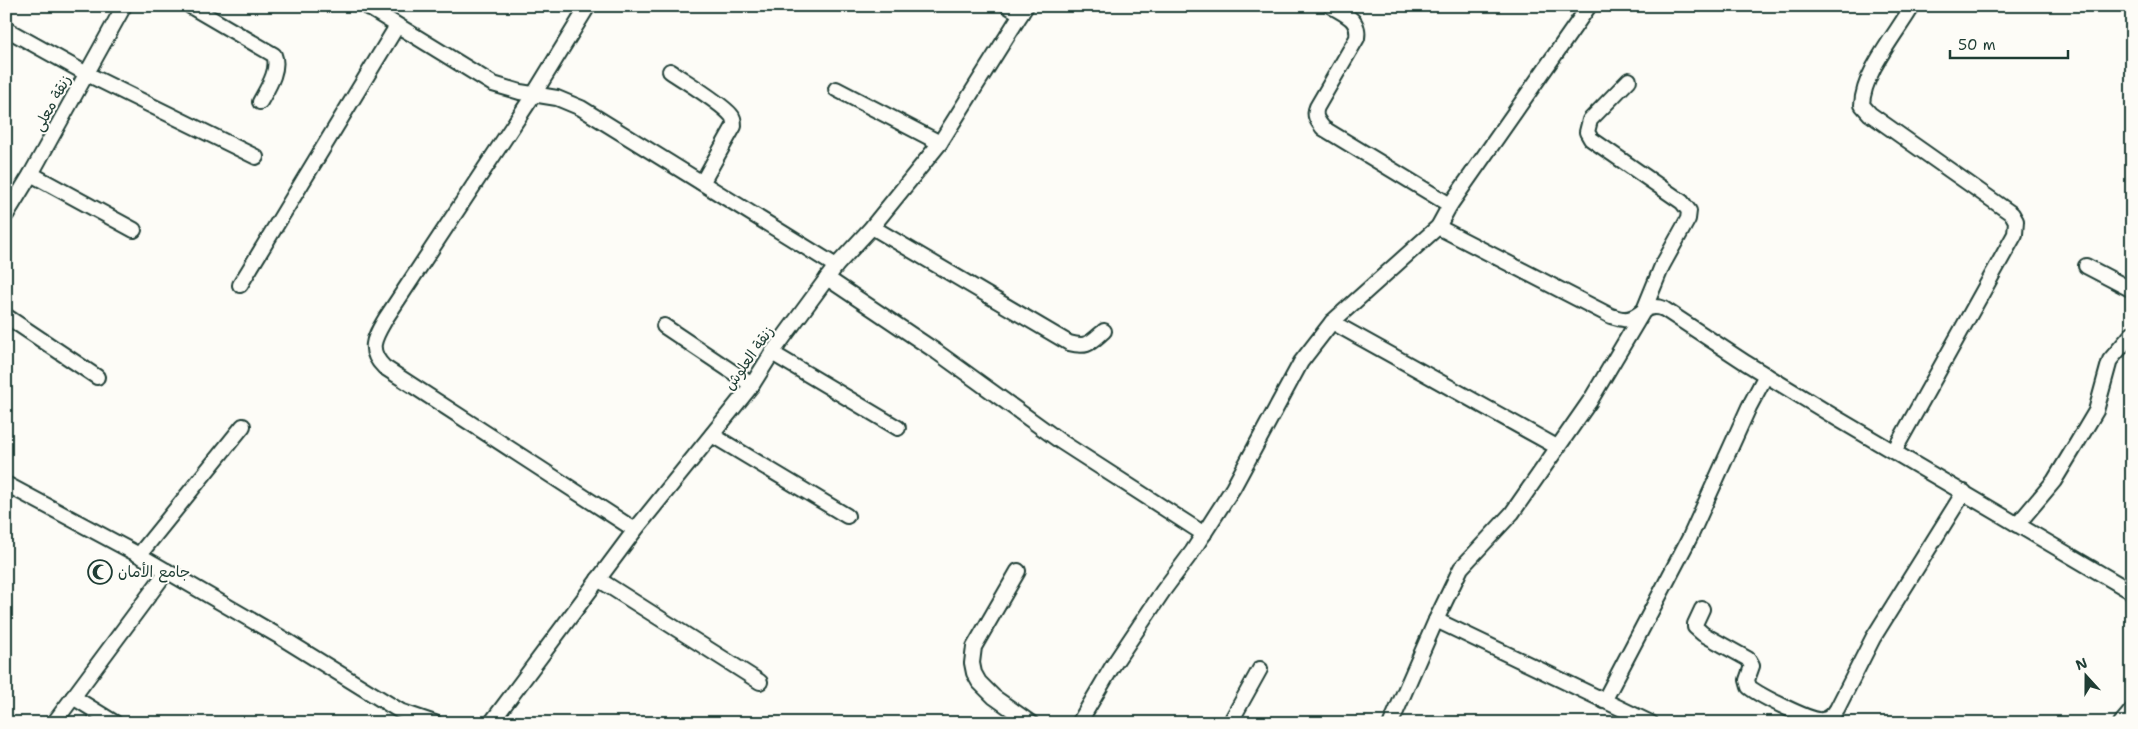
<svg xmlns="http://www.w3.org/2000/svg" width="2138" height="729" viewBox="0 0 2138 729" font-family="'Shantell Sans','Playpen Sans Arabic',sans-serif">
	<style>
		.lines { fill: none; stroke-linecap: round; stroke-linejoin: round }
		.street-casing { stroke: #1f3d34; stroke-width: 18 }
		.street { stroke: #fdfcf7; stroke-width: 14 }
		.labels { text-anchor: middle; stroke-width: 4; stroke-linejoin: round; paint-order: stroke }
		.street-label { font-size: 15px; fill: #1f3d34; stroke: #fdfcf7 }
		.poi-label { font-size: 15px; fill: #1f3d34; stroke: #fdfcf7; text-anchor: start }
	</style>
	<rect width="100%" height="100%" fill="#fdfcf7"/>
	<filter id="ink" filterUnits="userSpaceOnUse"><feTurbulence type="fractalNoise" baseFrequency=".02" numOctaves="2"/><feDisplacementMap in="SourceGraphic" scale="10" xChannelSelector="R" yChannelSelector="G"/><feConvolveMatrix kernelMatrix="1 2 1 2 8 2 1 2 1" color-interpolation-filters="sRGB"/></filter>
	<g filter="url(#ink)">
		<g class="lines">
			<g class="street-casing">
				<g id="street">
					<path d="M190,6L274,55C280,70 267,89 260,102"/>
					<path d="M366,6L493,84L520,92L557,98L581,108L836,266"/>
					<path d="M588,6L534,94L386,318C375,337 366,349 384,367L635,530"/>
					<path d="M1008,6L1021,14"/>
					<path d="M1331,6C1345,15 1360,19 1357,38L1317,107C1313,116 1318,121 1323,128L1450,205"/>
					<path d="M6,29L87,74L256,157"/>
					<path d="M670,71C686,82 720,102 731,115C734,118 734,122 734,126L702,183"/>
					<path d="M836,89L940,143"/>
					<path d="M31,174L134,230"/>
					<path d="M6,215L31,174L124,6"/>
					<path d="M872,227L1069,343C1088,348 1090,343 1104,331"/>
					<path d="M1438,227L1611,316C1615,317 1619,319 1623,319C1640,321 1643,301 1664,309L1746,363L1838,419L2132,592"/>
					<path d="M2086,266L2132,290"/>
					<path d="M827,278L937,352L1060,441L1204,534"/>
					<path d="M240,285L397,26"/>
					<path d="M6,316L97,377"/>
					<path d="M1332,322L1557,447"/>
					<path d="M664,326L752,385"/>
					<path d="M772,353L898,428"/>
					<path d="M712,435L847,516"/>
					<path d="M1894,451L2015,234L2016,221L2012,214L1870,114L1862,105C1863,74 1893,38 1910,10"/>
					<path d="M6,484L139,555L282,638L400,711L435,723"/>
					<path d="M2017,525L2054,481L2077,443L2096,411L2110,360L2132,334"/>
					<path d="M139,555L243,426"/>
					<path d="M1018,571L974,647L972,663L974,673L979,682L994,697L1031,723"/>
					<path d="M598,579L760,682"/>
					<path d="M1702,609L1695,624V627L1703,634L1748,659L1752,666L1747,680L1749,687C1759,695 1811,722 1823,720C1829,719 1834,714 1837,709L1873,638L1964,492"/>
					<path d="M1436,620L1651,723"/>
					<path d="M73,697L115,723"/>
					<path d="M1604,701L1690,537L1749,407L1766,375"/>
					<path d="M54,723L167,571"/>
					<path d="M491,723L635,530L752,385L772,353L836,266L872,227L940,143L1026,6"/>
					<path d="M1079,723L1112,667L1163,591L1192,552L1233,488L1301,362L1332,322L1438,227L1450,205L1589,6"/>
					<path d="M1230,723L1260,669"/>
					<path d="M1391,723L1436,620L1461,568L1512,513L1590,401L1644,310L1662,266L1688,219L1689,211L1682,202L1591,139L1587,132L1590,120L1629,80"/>
					<path d="M2121,723L2132,710"/>
				</g>
			</g>
			<use href="#street" class="street"/>
		</g>
	</g>
	<defs>
		<g id="mosque-ring" transform="scale(1.25)"><circle r="9.5" fill="#fdfcf7" stroke="#1f3d34" stroke-width="1.5"/><path d="M3.5-4.9A6 6 0 1 0 3.5 4.9A5 5 0 1 1 3.5-4.9Z" fill="#1f3d34"/></g>
	</defs>
	<g fill-rule="evenodd">
		<use href="#mosque-ring" x="100" y="572"/>
	</g>
	<g class="labels">
		<g class="street-label">
			<text transform="translate(52 103) rotate(-61)" y="5">زنقة معلى</text>
			<text transform="translate(749 358) rotate(-55)" y="5">زنقة العلوش</text>
		</g>
		<g class="poi-label">
			<text x="118" y="577">جامع الأمان</text>
		</g>
	</g>
	<rect width="2138" height="729" fill="none" stroke="#fdfcf7" stroke-width="25"/>
	<rect x="12" y="12" width="2113" height="704" fill="none" stroke="#1f3d34" stroke-width="2" filter="url(#ink)"/>
	<g transform="translate(2086 676) rotate(339)" stroke="#fdfcf7" stroke-width="4" paint-order="stroke">
	<path d="M0-4L9 19L0 12L-9 19Z" fill="#1f3d34"/>
	<text y="-8" font-size="14" font-weight="bold" text-anchor="middle" fill="#1f3d34">N</text>
	</g>
	<path d="M1950 50v8h118v-8" fill="none" stroke="#1f3d34" stroke-width="2.5"/>
	<text x="1958" y="50" font-size="15" fill="#1f3d34" stroke="#fdfcf7" stroke-width="4" paint-order="stroke">50 m</text>
</svg>
